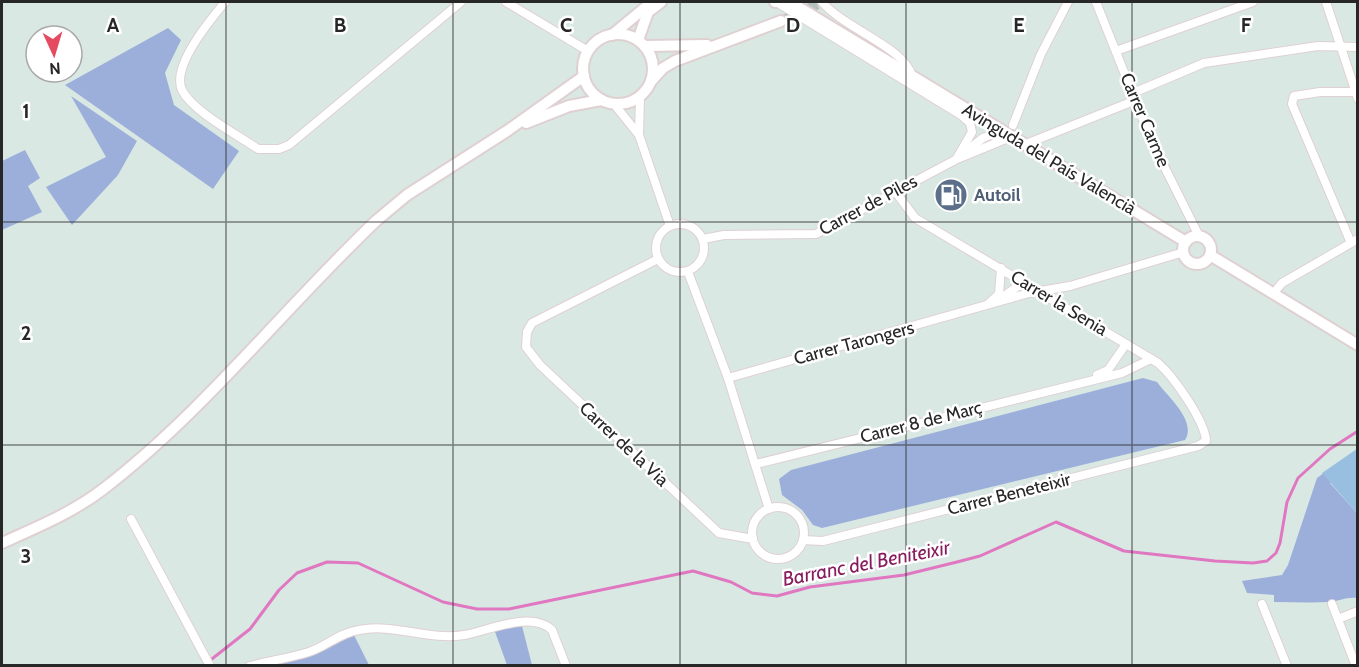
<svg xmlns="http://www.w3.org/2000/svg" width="1359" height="667" viewBox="0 0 1359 667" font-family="Cabin,sans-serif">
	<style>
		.green { fill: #9cafda }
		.pitch { fill: #98bfe0 }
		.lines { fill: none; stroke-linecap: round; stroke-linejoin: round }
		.stream { stroke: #e077c1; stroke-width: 3 }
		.secondary-tunnel { stroke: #b6c1bd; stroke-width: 10; stroke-dasharray: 10 5; stroke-linecap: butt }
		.street-casing { stroke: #dfd0d2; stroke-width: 10 }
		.secondary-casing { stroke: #dfd0d2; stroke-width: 14 }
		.street { stroke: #fff; stroke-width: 8 }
		.secondary { stroke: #fff; stroke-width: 10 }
		.grid { fill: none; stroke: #272727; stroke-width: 1.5; stroke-opacity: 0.55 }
		.labels { text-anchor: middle; stroke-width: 5; stroke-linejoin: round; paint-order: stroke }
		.street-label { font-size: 18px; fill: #272727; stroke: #fff }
		.service-label { font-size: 18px; font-weight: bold; fill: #4e5e75; stroke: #fff; text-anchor: start }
		.water-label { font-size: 20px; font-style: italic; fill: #871b5e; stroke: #fff }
		.grid-label { font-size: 20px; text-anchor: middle; font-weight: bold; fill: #272727; stroke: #fff; stroke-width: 5; stroke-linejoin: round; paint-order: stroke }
	</style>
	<rect width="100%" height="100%" fill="#dae8e3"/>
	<g class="green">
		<path d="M168,28L181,40L165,73L174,105L239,151L213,189L65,85Z"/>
		<path d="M71,96L137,141L118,175L72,225L46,187L106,157Z"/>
		<path d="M25,150L40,178L28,186L42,212L2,230V161Z"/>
		<path d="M1143,378L1157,382C1168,397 1197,421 1185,440L822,528L813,525L802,510L782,495L779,479L791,470Z"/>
		<path d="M1357,449L1330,483L1357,513V598C1346,597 1340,601 1329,602C1311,603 1292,602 1274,602V595L1247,593L1242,581L1282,575L1288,565L1317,478Z"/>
		<path d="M522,626L532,665H507L494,629Z"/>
		<path d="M354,635L369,665L268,666L320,652Z"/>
	</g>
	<path class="pitch" d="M1357,449V513L1322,473Z"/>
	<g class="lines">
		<path class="stream" d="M203,666L250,629L279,590L297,573L327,562L358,563L443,602L477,609H509L693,571L731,582L752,593L777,596L810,587L904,575L957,562L980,556L1056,522L1124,551L1215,561L1253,563L1267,561L1276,553L1280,543L1287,502L1298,478L1330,449L1358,431"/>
		<path class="secondary-tunnel" d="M781,21L823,2"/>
		<g class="street-casing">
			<g id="street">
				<path d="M225,2C211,19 171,66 182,90C192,111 238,135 258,149H279L289,145L461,2"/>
				<path d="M506,2L588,51"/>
				<path d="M822,2C845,29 904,47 912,76"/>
				<path d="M1096,2L1152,142L1199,236"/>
				<path d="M1326,2L1358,99"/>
				<path d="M778,3L961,115L970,123L972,132L957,158"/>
				<path d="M1116,51L1253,2"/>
				<path d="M1133,93L1204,63L1318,46L1358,47"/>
				<path d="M640,97L639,135L670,226"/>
				<path d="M614,104L639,135"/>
				<path d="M1013,125L1041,54L1068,2"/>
				<path d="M1026,144L1136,100"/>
				<path d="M965,152L983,138L1002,130"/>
				<circle cx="680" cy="248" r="24"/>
				<path d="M703,239L724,235L816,234L957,159L1013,136"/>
				<path d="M1351,243L1292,104L1294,96L1320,92H1358"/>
				<path d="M658,259L532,323L527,332L526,347L540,365L719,533L753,539"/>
				<path d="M688,272L728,378L769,509"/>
				<path d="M1273,294L1282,283L1358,239"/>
				<path d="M1001,298L1024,282"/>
				<path d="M988,304L999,294L1001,268"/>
				<path d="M1097,375L1108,370L1126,344"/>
				<path d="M728,378L1029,293L1070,286L1184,252"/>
				<path d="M756,464L1122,373L1151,359"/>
				<circle cx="778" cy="533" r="26"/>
				<path d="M131,519L210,666"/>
				<path d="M803,540L823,541L1198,446L1206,441C1205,421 1174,377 1158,363L915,218L895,191"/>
				<path d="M1262,604L1287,666"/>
				<path d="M1332,604L1356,666"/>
				<path d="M1338,619L1358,611"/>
				<path d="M250,666C269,661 290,658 309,652C327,646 339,633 359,630C394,623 429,641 464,635C488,631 531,610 552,630L566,666"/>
			</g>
		</g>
		<g class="secondary-casing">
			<g id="secondary">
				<path d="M775,2H784"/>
				<path d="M790,2L1186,242"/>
				<circle cx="618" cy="69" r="35"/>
				<path d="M612,35L652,2"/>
				<path d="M638,40L648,12L661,2"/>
				<path d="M645,46L707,45"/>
				<path d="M652,80L663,68L675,61L781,21"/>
				<path d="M526,123L569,106L601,100"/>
				<circle cx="1197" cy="250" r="14"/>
				<path d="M1210,255L1358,345"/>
				<path d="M2,543C35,528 72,513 102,490C204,412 284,308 377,220L407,195L507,131L584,76"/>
			</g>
		</g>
		<use href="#street" class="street"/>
		<use href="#secondary" class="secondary"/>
	</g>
	<path class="grid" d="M226,2V666M453,2V666M680,2V666M906,2V666M1132,2V666M2,222H1358M2,445H1358"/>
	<defs>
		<g id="fuel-disc" transform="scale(1.725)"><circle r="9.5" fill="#5c6f8a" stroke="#fff"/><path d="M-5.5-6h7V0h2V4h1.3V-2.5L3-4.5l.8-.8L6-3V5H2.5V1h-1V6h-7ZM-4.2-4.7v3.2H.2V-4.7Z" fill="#fff"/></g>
	</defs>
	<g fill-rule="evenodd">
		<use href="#fuel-disc" x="951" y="195"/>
	</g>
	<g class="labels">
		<g class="street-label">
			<text transform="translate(1145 120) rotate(67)" y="6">Carrer Carme</text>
			<text transform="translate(1049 159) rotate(31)" y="6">Avinguda del País Valencià</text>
			<text transform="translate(868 205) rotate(-28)" y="6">Carrer de Piles</text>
			<text transform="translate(1059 303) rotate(31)" y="6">Carrer la Senia</text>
			<text transform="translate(854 343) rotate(-15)" y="6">Carrer Tarongers</text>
			<text transform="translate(921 422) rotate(-14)" y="6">Carrer 8 de Març</text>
			<text transform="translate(624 444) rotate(43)" y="6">Carrer de la Via</text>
			<text transform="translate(1009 494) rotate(-14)" y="6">Carrer Beneteixir</text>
		</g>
		<g class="service-label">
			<text x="974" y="201">Autoil</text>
		</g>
		<g class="water-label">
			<text transform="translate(866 563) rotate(-11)" y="7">Barranc del Beniteixir</text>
		</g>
	</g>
	<g class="grid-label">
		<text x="113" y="32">A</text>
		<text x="340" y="32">B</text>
		<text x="566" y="32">C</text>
		<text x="793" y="32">D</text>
		<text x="1019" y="32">E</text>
		<text x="1246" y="32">F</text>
		<text x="26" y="118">1</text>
		<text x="26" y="340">2</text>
		<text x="26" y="563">3</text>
	</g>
	<rect width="1359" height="667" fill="none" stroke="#272727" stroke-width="6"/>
	<g transform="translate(54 54) rotate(176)"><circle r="28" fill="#ffffff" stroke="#a9a9a9" stroke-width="1.5"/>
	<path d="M0-4.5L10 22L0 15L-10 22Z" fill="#e54a61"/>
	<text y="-9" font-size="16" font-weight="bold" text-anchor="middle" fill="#272727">N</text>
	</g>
</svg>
